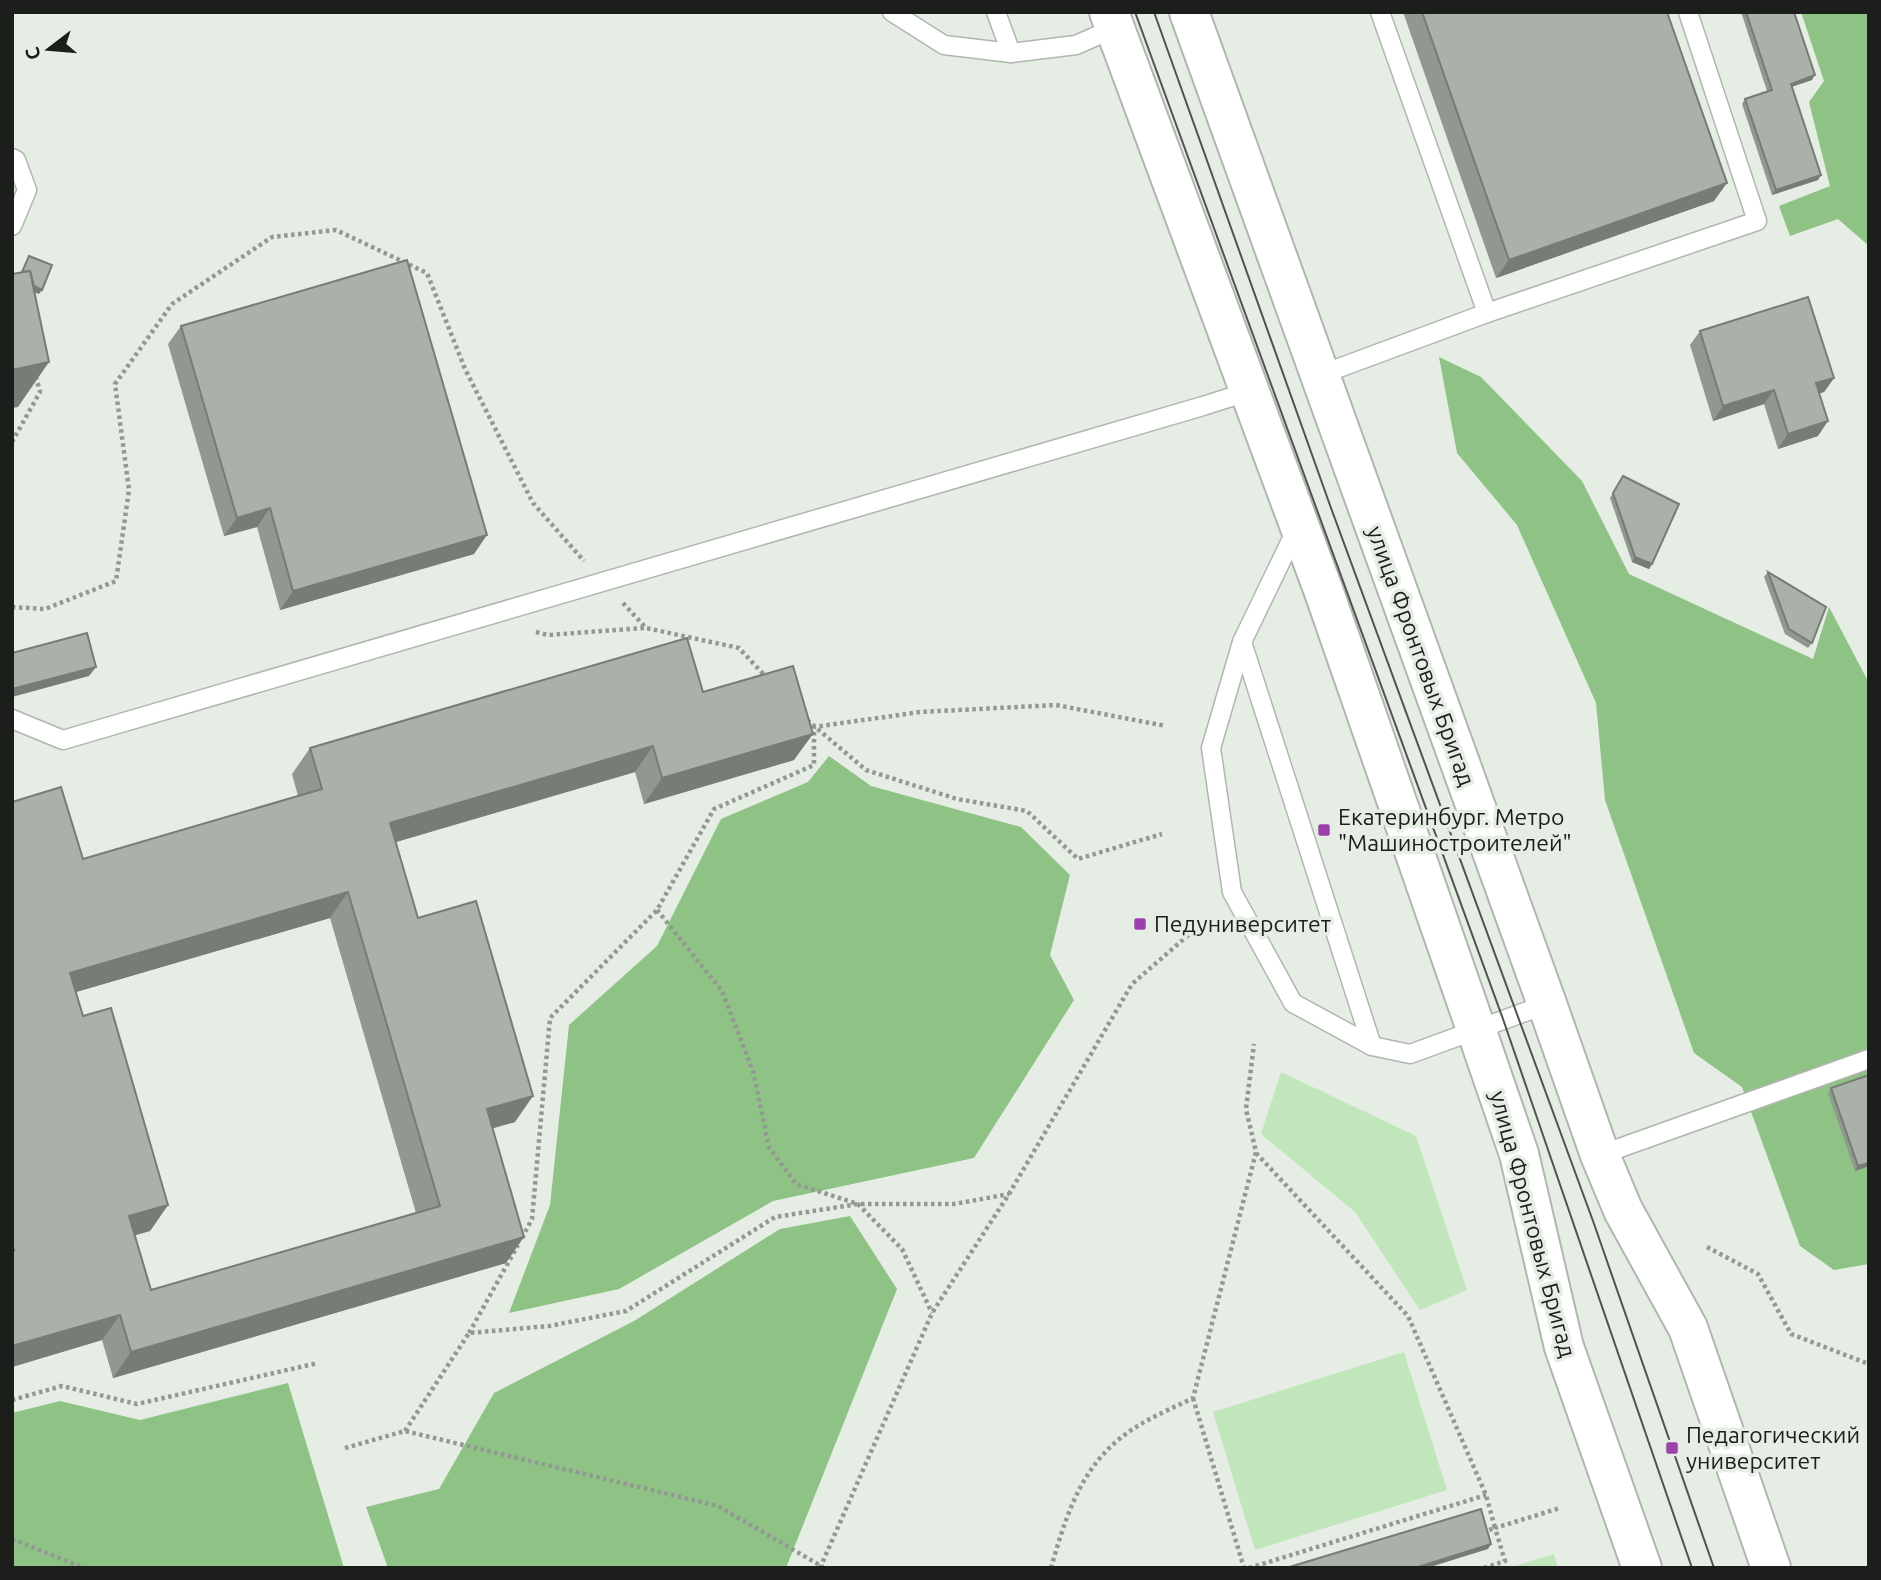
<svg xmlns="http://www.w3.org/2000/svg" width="1881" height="1580" viewBox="0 0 1881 1580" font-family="Ubuntu,sans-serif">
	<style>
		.green { fill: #c1e6bb }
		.forest { fill: #8ec385 }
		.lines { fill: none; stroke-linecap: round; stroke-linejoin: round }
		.service-casing { stroke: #afb7ae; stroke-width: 21 }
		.secondary-casing { stroke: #afb7ae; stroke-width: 42 }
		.path { stroke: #939992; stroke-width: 4.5; stroke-dasharray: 3.5 3.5; stroke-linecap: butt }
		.service { stroke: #fff; stroke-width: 18 }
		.secondary { stroke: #fff; stroke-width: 38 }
		.tram { stroke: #50544f; stroke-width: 2 }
		.wall { fill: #919890; fill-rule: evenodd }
		.shaded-wall { fill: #767c76 }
		.building { fill: #a9b1a8; stroke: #767c76; stroke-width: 2; fill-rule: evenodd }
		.poi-dot { fill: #9b41ac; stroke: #e5ede4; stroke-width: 2.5 }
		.labels { text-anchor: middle; stroke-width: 7; stroke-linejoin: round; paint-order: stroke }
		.street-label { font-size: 23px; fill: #1b1e1a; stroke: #e5ede4 }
		.poi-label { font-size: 23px; fill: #1b1e1a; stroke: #e5ede4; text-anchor: start }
	</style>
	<rect width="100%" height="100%" fill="#e5ede4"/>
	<g class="green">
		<path d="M1281,1072L1416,1136L1467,1290L1420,1310L1355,1212L1261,1134Z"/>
		<path d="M1404,1352L1447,1490L1255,1550L1213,1412Z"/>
		<path d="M1554,1554L1558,1568H1509Z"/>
	</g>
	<g class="forest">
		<path d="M1801,12H1869V246L1838,219L1790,236L1779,206L1830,186L1809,102L1824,81Z"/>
		<path d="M1439,357L1481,377L1582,481L1629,574L1813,659L1829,607L1869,683V1264L1834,1270L1800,1246L1742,1087L1694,1053L1605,800L1596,703L1517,525L1457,453Z"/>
		<path d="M829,756L871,786L1021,827L1070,875L1050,955L1074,1000L974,1158L773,1201L619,1289L509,1313L550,1205L569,1025L657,946L721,819L808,782Z"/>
		<path d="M850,1216L897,1289L786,1568H388L366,1507L439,1489L494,1393L634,1321L780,1229Z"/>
		<path d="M288,1383L344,1568H12V1413L60,1401L140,1420Z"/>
	</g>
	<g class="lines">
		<g class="service-casing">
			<g id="service">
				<path d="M892,12L944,45L1011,53L1076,45L1115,28"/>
				<path d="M996,12L1011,53"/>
				<path d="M1380,12L1487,313"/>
				<path d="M12,158L16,160L27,190L12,226"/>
				<path d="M1320,375L1487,313L1757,221L1688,12"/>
				<path d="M1297,528L1242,642L1211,748L1232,892L1293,1003L1372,1046L1410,1054L1547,1004"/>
				<path d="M1242,642L1372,1046"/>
				<path d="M12,719L63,740L1203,406L1250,391"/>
				<path d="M1600,1155L1869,1059"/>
			</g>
		</g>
		<g class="secondary-casing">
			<g id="secondary">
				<path d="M1109,12L1324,592L1476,1029L1519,1154L1564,1347L1642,1568"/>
				<path d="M1189,12L1547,1004L1600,1155L1623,1210L1688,1328L1771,1568"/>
			</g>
		</g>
		<g class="path">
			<path d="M12,442L40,392L36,377"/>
			<path d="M623,603L646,628L739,648L767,678"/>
			<path d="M12,607L45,609L116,581L129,490L115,384L172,304L272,237L336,230L427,273L465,369L533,503L584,561"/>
			<path d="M536,632L548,635L645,628"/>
			<path d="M807,720L866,770L957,799L1027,811L1078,859L1162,834"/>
			<path d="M657,910L722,991L753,1071L769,1147L796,1184L858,1204L902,1249L932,1313"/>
			<path d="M1256,1153L1408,1316L1486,1495L1495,1528L1482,1532"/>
			<path d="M522,1238L532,1219L550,1018L657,910L714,809L814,765V727L920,712L1056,705L1166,726"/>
			<path d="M1707,1247L1758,1274L1791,1334L1869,1364"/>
			<path d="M469,1333L518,1245"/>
			<path d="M1193,1398L1244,1568"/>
			<path d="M12,1400L62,1386L137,1404L318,1363"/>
			<path d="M405,1431L469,1333L549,1326L626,1311L775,1217L858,1204H954L1009,1194"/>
			<path d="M345,1448L405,1431L718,1506L823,1567"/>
			<path d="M12,1539L84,1568"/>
			<path d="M820,1568L932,1313L1009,1194L1132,984L1193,931"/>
			<path d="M1051,1568C1065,1519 1080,1469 1122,1437C1143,1420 1169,1410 1193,1398L1256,1152L1246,1109L1254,1044"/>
			<path d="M1249,1568L1486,1495"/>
			<path d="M1484,1568L1505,1561L1495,1528L1560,1508"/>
		</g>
		<use href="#service" class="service"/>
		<use href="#secondary" class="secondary"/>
		<g class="tram">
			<path d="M1135,12L1503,1019L1692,1568"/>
			<path d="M1154,12L1331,508L1593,1221L1714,1568"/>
		</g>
	</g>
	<g class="wall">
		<path d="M1403,12H1667L1714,201L1496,278Z"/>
		<path d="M1741,12H1794L1812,80L1792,87L1821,175L1818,180L1772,195L1742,104L1745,99L1767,91Z"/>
		<path d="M181,326L474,554L280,610L257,527L224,536L168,344Z"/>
		<path d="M1700,331L1834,378L1824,392L1819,393L1818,436L1778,449L1764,404L1713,421L1690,345Z"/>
		<path d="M1620,481L1652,564L1649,569L1632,562L1610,498Z"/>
		<path d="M1768,572L1812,643L1808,648L1785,634L1764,577Z"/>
		<path d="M703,692L794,760L644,804L635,772L396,842L418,918L515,1122L492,1128L506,1263L113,1378L102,1340L12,1367V802L83,859L298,796L292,774L310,748ZM330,918L416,1213L151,1290L135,1235L150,1231L168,1205L83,1016L76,992Z"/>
		<path d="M1869,1075V1166L1855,1171L1828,1093L1831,1088Z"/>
	</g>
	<g class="shaded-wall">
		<path d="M1815,75L1812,80L1787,88L1791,84Z"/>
		<path d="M1821,175L1818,180L1772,195L1776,190Z"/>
		<path d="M1727,183L1714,201L1496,278L1509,260Z"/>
		<path d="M19,280L42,290L39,294L15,285Z"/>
		<path d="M49,362L18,407L12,408V370Z"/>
		<path d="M1834,378L1824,392L1806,398L1816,383Z"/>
		<path d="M1774,390L1764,404L1713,421L1723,406Z"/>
		<path d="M1828,421L1818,436L1778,449L1788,434Z"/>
		<path d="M270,508L257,527L224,536L237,518Z"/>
		<path d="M487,535L474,554L280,610L293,591Z"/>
		<path d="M1635,557L1652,564L1649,569L1632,562Z"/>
		<path d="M96,667L89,676L12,697V689Z"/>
		<path d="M813,734L794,760L644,804L662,778Z"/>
		<path d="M653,746L635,772L372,849L390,823Z"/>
		<path d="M348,892L330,918L52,999L70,973Z"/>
		<path d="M533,1096L515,1122L469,1135L487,1109Z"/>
		<path d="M1869,1163V1166L1855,1171L1858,1166Z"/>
		<path d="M168,1205L150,1231L111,1242L129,1216Z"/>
		<path d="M524,1237L506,1263L113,1378L131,1352Z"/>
		<path d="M120,1315L102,1340L12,1367V1346Z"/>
		<path d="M1491,1544L1488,1549L1427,1568H1415Z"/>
	</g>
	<g class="building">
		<path d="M1422,12H1667L1727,183L1509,260Z"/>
		<path d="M1746,12H1794L1815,75L1791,84L1821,175L1776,190L1745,99L1772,90Z"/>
		<path d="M29,256L52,265L42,290L34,286L30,271L22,272Z"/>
		<path d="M407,260L487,535L293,591L270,508L237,518L181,326Z"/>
		<path d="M30,271L49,362L12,370V274Z"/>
		<path d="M1808,297L1834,378L1816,383L1828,421L1788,434L1774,390L1723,406L1700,331Z"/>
		<path d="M1623,476L1679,504L1652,564L1635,557L1613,493Z"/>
		<path d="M1768,572L1826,607L1812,643L1789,629Z"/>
		<path d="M87,633L96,667L12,689V653Z"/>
		<path d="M687,638L703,692L793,666L813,734L662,778L653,746L390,823L418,918L476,901L533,1096L487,1109L524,1237L131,1352L120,1315L12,1346V1250H14L12,1244V802L61,787L83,859L322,789L310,748ZM348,892L440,1206L151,1290L129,1216L168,1205L111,1008L83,1016L70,973Z"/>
		<path d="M1869,1075V1163L1858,1166L1831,1088Z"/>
		<path d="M1481,1509L1491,1544L1415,1568H1286Z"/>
	</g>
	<g class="poi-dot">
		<rect x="1317" y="823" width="14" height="14" rx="3.5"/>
		<rect x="1133" y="917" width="14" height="14" rx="3.5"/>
		<rect x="1665" y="1441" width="14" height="14" rx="3.5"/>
	</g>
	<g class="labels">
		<g class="street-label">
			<text transform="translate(1421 656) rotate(70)" y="8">улица Фронтовых Бригад</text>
			<text transform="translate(1533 1224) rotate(75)" y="8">улица Фронтовых Бригад</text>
		</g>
		<g class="poi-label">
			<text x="1338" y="825">Екатеринбург. Метро<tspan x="1338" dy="26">"Машиностроителей"</tspan></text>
			<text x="1154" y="932">Педуниверситет</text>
			<text x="1686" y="1443">Педагогический<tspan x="1686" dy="26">университет</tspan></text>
		</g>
	</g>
	<rect width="1881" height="1580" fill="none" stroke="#1b1e1a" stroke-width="28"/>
	<g transform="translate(49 49) rotate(254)" stroke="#e5ede4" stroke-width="5" paint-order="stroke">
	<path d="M0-5L12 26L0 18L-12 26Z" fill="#1b1e1a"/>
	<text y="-10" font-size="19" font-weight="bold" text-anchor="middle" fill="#1b1e1a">С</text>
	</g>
</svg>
